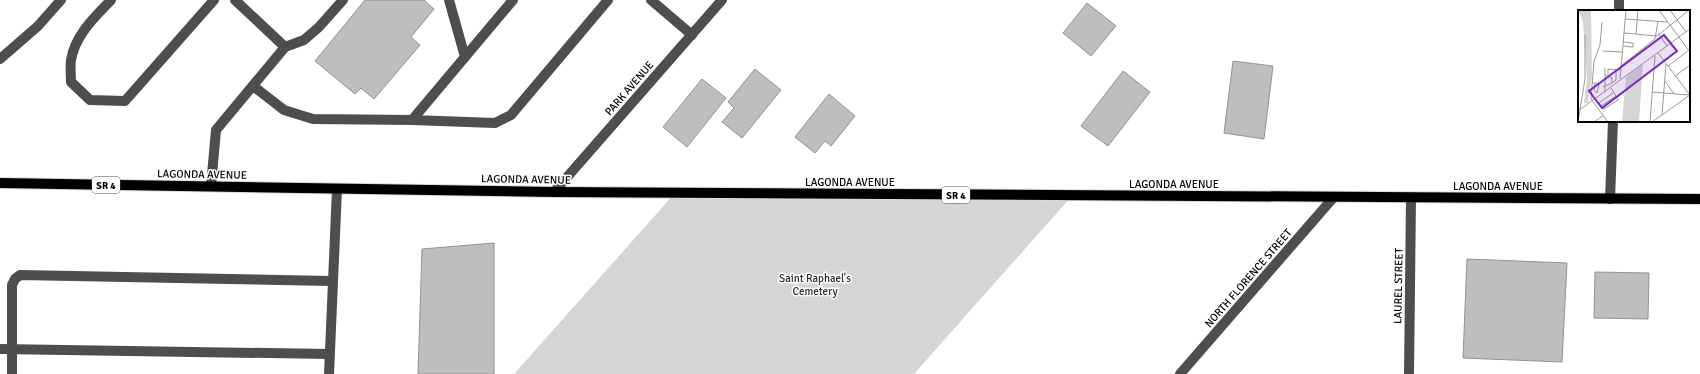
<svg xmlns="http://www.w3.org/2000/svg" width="1700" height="374" viewBox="0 0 1700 374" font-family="Signika,sans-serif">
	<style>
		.green { fill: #d5d5d5 }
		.building { fill: #bebebe; stroke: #929292 }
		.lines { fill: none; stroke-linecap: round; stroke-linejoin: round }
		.major-casing { stroke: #dbdbdb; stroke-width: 12 }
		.minor { stroke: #4e4e4e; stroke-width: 10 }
		.major { stroke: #000; stroke-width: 10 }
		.labels { text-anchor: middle; stroke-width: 3; stroke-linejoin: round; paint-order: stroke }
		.shield { fill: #fff; stroke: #4c4c4c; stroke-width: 1 }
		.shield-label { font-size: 10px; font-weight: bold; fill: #000 }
		.street-label { font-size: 11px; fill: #000; stroke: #fff }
		.park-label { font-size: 11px; fill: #2c2c2c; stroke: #fff }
		.inset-road { fill: none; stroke: #999; stroke-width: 1 }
		.view { fill: #7b2cbf; fill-opacity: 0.15; stroke: #7b2cbf; stroke-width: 2 }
		.inset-edge { fill: none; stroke: #000; stroke-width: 2 }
	</style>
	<rect width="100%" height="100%" fill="#fff"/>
	<path class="green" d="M675,193L1072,196L914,374H514Z"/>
	<g class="building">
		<path d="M365,0H424L434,9L411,37L420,45L374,99L361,88L355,94L315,61Z"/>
		<path d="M1087,3L1116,26L1091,56L1063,33Z"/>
		<path d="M1233,61L1273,66L1264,139L1224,133Z"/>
		<path d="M755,69L781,90L742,138L722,122L734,108L728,102Z"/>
		<path d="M1123,71L1150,92L1108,146L1081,126Z"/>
		<path d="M702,79L726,98L687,147L663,127Z"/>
		<path d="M829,94L855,116L831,146L825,141L815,153L795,137Z"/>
		<path d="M494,243V374H418L422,249Z"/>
		<path d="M1467,259L1567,263L1562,362L1463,358Z"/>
		<path d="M1595,272L1649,273L1648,319L1594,318Z"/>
	</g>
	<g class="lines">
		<g class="major-casing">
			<path id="major" d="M0,183L554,192L1700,199"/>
		</g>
		<g class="minor">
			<path d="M111,0C95,17 75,35 71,60C70,67 71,74 71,82L90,100L125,101L214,0"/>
			<path d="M235,0L285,47"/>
			<path d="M651,0L692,35"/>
			<path d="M1619,11V0"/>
			<path d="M465,57L513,0"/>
			<path d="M0,59L38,26L61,0"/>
			<path d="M253,86L284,110L313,119L412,120L465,57L449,0"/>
			<path d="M412,120L495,123L511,115L608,0"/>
			<path d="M211,186L216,130L285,47L304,40L319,27L343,0"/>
			<path d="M554,192L722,0"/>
			<path d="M1610,199L1613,121"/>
			<path d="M0,349L329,354"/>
			<path d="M12,374V285L15,279L20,275L332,281"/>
			<path d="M329,374L337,189"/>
			<path d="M1180,374L1333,198"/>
			<path d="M1409,374L1411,198"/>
		</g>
		<use href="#major" class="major"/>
	</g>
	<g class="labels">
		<g class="shield">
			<rect x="92" y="177" width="28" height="16" rx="3"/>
			<rect x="942" y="187" width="28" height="16" rx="3"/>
		</g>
		<g class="shield-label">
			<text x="106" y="189">SR 4</text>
			<text x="956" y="199">SR 4</text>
		</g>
		<g class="street-label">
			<text transform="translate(629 88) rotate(-49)" y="4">PARK AVENUE</text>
			<text transform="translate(202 174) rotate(1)" y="4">LAGONDA AVENUE</text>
			<text transform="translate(526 179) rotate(1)" y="4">LAGONDA AVENUE</text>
			<text x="850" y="186">LAGONDA AVENUE</text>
			<text x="1174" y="188">LAGONDA AVENUE</text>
			<text x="1498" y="190">LAGONDA AVENUE</text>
			<text transform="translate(1248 278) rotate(-49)" y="4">NORTH FLORENCE STREET</text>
			<text transform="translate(1398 286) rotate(-89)" y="4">LAUREL STREET</text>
		</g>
		<g class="park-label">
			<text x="815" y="282">Saint Raphael's<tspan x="815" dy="13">Cemetery</tspan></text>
		</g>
	</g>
	<g transform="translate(1578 10)">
		<rect width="112" height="112" fill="#fff"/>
		<path d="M0,0H13L14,66L10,93H6L9,68L5,12ZM65,54L61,112H44L48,67Z" fill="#d5d5d5"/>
		<path class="inset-road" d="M81,0L112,42M92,0L108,22M47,9L89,12M24,12L22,35L16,51L13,89L30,112M46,23L79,26L111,0M80,23L89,36M58,24L60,0M45,36L55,37V33L45,32M25,41L45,42M80,43L112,85M43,56L77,29L80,11M90,56L111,40M30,65V59L43,60M97,66L112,55M42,69L48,0M87,71L96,84M15,73L21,74L19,83L16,80L17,74M34,73L38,70V59M25,77L34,73V68L27,65M33,78L39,88L40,90L26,99L21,93L35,83M27,82V58M74,82L111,85M22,97L38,86M0,101L112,19M84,105L88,54M0,112L7,69V25M16,112L26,105M72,112L77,46M74,112L112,85"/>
		<path class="view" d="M86,25L99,41L24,98L11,81Z"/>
		<rect width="112" height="112" class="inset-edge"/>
	</g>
</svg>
